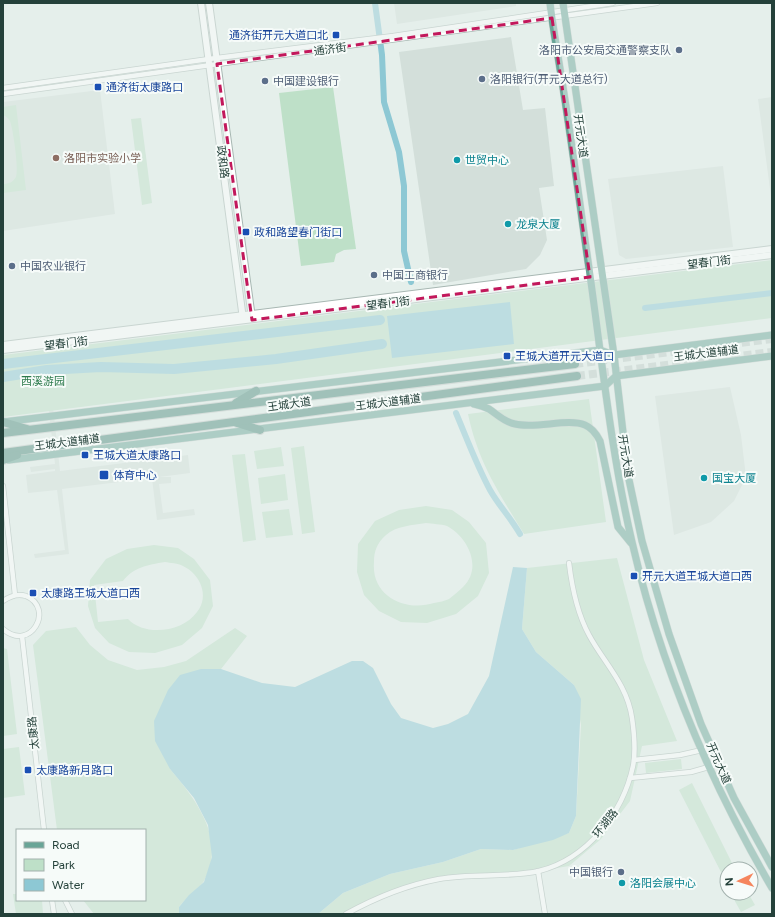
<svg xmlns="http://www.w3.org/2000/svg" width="775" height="917" viewBox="0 0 775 917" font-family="Figtree,'Noto Sans SC',sans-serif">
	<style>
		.built { fill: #d3dfda }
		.green { fill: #bee0c8; fill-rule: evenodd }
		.water { fill: #8dc8d4 }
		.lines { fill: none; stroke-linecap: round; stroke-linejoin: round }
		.canal { stroke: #8dc8d4; stroke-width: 6 }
		.river { stroke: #8dc8d4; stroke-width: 10 }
		.trunk-tunnel { stroke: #beccc8; stroke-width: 8; stroke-dasharray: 8 4; stroke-linecap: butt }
		.minor-casing { stroke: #a7b7b2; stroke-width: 6 }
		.tertiary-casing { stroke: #a7b7b2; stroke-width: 8 }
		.primary-casing { stroke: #c2cac8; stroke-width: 8 }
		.trunk-casing { stroke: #c2cac8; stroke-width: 10 }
		.minor { stroke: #fff; stroke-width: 4.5 }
		.tertiary { stroke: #fff; stroke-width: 6 }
		.primary { stroke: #69a597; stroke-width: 7 }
		.trunk { stroke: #4c8a7c; stroke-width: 8 }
		.marked { fill: none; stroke: #c2185b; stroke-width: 3; stroke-dasharray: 8 5; stroke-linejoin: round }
		.transit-dot { fill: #1a4fb4; stroke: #f6fbf9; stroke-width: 1.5 }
		.service-dot { fill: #5c6f8a; stroke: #f6fbf9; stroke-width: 1.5 }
		.education-dot { fill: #8d6e63; stroke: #f6fbf9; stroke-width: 1.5 }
		.culture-dot { fill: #0f9aa8; stroke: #f6fbf9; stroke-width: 1.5 }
		.labels { text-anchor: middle; stroke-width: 4; stroke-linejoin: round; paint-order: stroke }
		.transit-label { font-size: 11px; fill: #164399; stroke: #f6fbf9; text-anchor: start }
		.street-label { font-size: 11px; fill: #24413a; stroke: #f6fbf9 }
		.service-label { font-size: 11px; fill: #4e5e75; stroke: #f6fbf9; text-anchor: start }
		.education-label { font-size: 11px; fill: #785e54; stroke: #f6fbf9; text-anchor: start }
		.culture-label { font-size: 11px; fill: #0d838f; stroke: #f6fbf9; text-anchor: start }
		.park-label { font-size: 11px; fill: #2c7a4c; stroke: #f6fbf9 }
	</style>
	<rect width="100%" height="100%" fill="#e5efeb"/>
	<g class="built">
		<path d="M394,3H516V6L397,24Z"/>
		<path d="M511,37L523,110L545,108L554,186L539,188L547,240L540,255L526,269L433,285L399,52Z"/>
		<path d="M100,90L115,214L3,231V102Z"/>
		<path d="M772,97V204L758,99Z"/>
		<path d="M723,166L733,247L626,259L619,255L608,179Z"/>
		<path d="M730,387L741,435L746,477L734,501L711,522L674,535L655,396Z"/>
		<path d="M52,398L60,471L188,455L190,473L159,477H171V483L159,484L163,513L194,509L195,515L157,520L152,478L62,489L69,554L35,558L34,554L65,550L57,490L28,493L26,475L55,471V469L31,472L30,467L55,464L48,404Z"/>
	</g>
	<g class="green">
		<path d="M333,87L356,249L344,250L336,254L334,262L301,266L279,93Z"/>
		<path d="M16,105L26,190L3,193V184C9,184 13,182 16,177C19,170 13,128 10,121C8,118 6,116 3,115V107Z"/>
		<path d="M141,118L152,203L142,205L131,119Z"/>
		<path d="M772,260V318L3,417V355Z"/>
		<path d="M589,399L606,522L524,534C499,493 478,462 468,414Z"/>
		<path d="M304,446L315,532L302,534L291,448Z"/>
		<path d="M281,447L284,466L257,469L254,451Z"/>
		<path d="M245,454L256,540L243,542L232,455Z"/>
		<path d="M285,474L288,500L261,504L258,478Z"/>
		<path d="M426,506L452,510L469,522L486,543L489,573L478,596L456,614L427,623L401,622L379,611L364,595L357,572L358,544L375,521L399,510ZM426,523C432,524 441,524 447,526C468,537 483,568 463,587C459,591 454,595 449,599C445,601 439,602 434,603C405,612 371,596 374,562C374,551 377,543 386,535C396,526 413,525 426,523Z"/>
		<path d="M289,509L293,535L266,538L262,512Z"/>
		<path d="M154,545L178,548L194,559L210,580L213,606L202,628L182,645L155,653L129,652L109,643L95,628L88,606L90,580L106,559L127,549ZM165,562C170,563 178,563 183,566C200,574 210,596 197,612C183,632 145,637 128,619L98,622L94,585L123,581C134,567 147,565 165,562Z"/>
		<path d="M617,558L644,660L677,741L642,746L630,801L601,839L569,866L539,871L438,881L404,889L361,906L350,914H318L343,893L390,874L443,862L481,849L513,850L569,833L576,816L581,725L574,685L536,652L522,629L527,568Z"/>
		<path d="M76,627L90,645L108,660L137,670L164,667L186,661L235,628L247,636L221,669H201L170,769C196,800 227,839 204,881C201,886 184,900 179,907V914H94L83,900H145V830H57L33,645L46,631Z"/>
		<path d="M3,648L7,649L17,734L3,736Z"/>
		<path d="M19,747L25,795L3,798V749Z"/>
		<path d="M681,759L682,769L646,773L645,763Z"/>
		<path d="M692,783L735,869H727V879L725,876H723L679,790Z"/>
		<path d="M734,893H748L755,905L741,912L732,896Z"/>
		<path d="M13,894H17V900H42L43,914H16Z"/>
	</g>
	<g class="water">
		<path d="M510,302L514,344L392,358L387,316Z"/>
		<path d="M513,567L527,568L522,629L536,652L574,685L581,699L576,816L569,833L553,840L513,850L481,849L443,862L390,874L343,893L318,914H179V907L189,895L204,882L212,857L208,825L194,798L170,769L155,741L154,721L168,690L180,675L201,669H221L262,683L295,687L352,661H363L373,668L391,704L401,718L433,728L448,724L468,714L489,676Z"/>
	</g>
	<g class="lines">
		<g class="canal">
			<path d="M375,3L382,55L384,102L399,152L404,186V251L411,282"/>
			<path d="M645,308L772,293"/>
			<path d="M456,413C467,439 477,466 490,490C499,506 511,518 520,534"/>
		</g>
		<g class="river">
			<path d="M3,364L380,320"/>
			<path d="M3,377L47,370L101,367L174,369L276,359L382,344"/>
		</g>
		<g class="trunk-tunnel">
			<path d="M575,364L772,339"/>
			<path d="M577,376L772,352"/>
		</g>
		<g class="minor-casing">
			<g id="minor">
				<path d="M3,88L209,59L393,36L613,3"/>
				<path d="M3,94L657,3"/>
				<path d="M3,486L15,595"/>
				<path d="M3,601C10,596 17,593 26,596C55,608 31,653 3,629"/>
				<path d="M22,636L44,830"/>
				<path d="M634,760L680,755L711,748"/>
				<path d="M630,778L691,772L719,764"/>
				<path d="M538,871L545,914"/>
				<path d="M52,900L54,914"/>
				<path d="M65,900L72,914"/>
				<path d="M346,914C375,898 407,885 439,879C472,873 507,878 539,871C587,859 623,813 633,766C636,751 634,732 632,718C627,684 604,663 589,635C577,613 572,588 569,563"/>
			</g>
		</g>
		<g class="tertiary-casing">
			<g id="tertiary">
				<path d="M201,3L243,319"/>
				<path d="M209,3L252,318"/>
				<path d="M3,345L772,249"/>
				<path d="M3,350L772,255"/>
			</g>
		</g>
		<g class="primary-casing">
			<g id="primary">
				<path d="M550,3C553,29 558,55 562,81C572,143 580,206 589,268C602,360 611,452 632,542C660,664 709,780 772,888"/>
				<path d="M563,3L614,355L628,475L642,541L669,634L701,724L734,798L772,867"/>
				<path d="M474,404C479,405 485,407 489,409C498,415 504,422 515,424C536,429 568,418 585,425C592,428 597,435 600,441L618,527L631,543"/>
				<path d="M3,422L600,350L614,355L772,335"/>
				<path d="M9,460L605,386L616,376L772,356"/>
			</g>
		</g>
		<g class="trunk-casing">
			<g id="trunk">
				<path d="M236,403L256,391"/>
				<path d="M3,422L27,429"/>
				<path d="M237,423L260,430"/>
				<path d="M3,433L575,364"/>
				<path d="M3,453L577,376"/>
				<path d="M3,460L17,455"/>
			</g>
		</g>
		<use href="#minor" class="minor"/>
		<use href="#tertiary" class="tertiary"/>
		<use href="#primary" class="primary"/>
		<use href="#trunk" class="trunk"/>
	</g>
	<path d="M0 0H775V917H0ZM552,18L590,277L252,320L217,64Z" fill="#e5efeb" fill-opacity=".55" fill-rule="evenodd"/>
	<path class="marked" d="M552,18L590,277L252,320L217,64Z"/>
	<g class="transit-dot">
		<rect x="332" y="31" width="8" height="8" rx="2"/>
		<rect x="94" y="83" width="8" height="8" rx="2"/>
		<rect x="242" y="228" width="8" height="8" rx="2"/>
		<rect x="503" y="352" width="8" height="8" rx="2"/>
		<rect x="81" y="451" width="8" height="8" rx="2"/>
		<rect x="99" y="470" width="10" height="10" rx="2"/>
		<rect x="630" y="572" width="8" height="8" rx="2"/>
		<rect x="29" y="589" width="8" height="8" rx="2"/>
		<rect x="24" y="766" width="8" height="8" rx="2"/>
	</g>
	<g class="service-dot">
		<circle cx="679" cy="50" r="4"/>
		<circle cx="482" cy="79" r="4"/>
		<circle cx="265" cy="81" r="4"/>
		<circle cx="12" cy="266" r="4"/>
		<circle cx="374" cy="275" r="4"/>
		<circle cx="621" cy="872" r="4"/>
	</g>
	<circle class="education-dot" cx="56" cy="158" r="4"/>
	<g class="culture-dot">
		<circle cx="457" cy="160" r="4"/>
		<circle cx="508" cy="224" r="4"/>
		<circle cx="704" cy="478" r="4"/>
		<circle cx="622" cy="883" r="4"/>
	</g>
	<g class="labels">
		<g class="transit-label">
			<text x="328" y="39" text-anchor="end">通济街开元大道口北</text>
			<text x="106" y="91">通济街太康路口</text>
			<text x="254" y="236">政和路望春门街口</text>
			<text x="515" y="360">王城大道开元大道口</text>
			<text x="93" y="459">王城大道太康路口</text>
			<text x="113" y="479">体育中心</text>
			<text x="642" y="580">开元大道王城大道口西</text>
			<text x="41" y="597">太康路王城大道口西</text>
			<text x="36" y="774">太康路新月路口</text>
		</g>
		<g class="street-label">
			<text transform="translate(330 49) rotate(-8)" y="4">通济街</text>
			<text transform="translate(581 136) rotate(82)" y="4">开元大道</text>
			<text transform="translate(223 162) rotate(83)" y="4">政和路</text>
			<text transform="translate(709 262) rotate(-7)" y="4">望春门街</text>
			<text transform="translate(388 303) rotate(-7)" y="4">望春门街</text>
			<text transform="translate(66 343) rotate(-7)" y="4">望春门街</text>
			<text transform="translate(706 353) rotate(-7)" y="4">王城大道辅道</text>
			<text transform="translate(388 402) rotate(-7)" y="4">王城大道辅道</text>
			<text transform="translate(289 404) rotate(-8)" y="4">王城大道</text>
			<text transform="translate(67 442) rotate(-7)" y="4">王城大道辅道</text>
			<text transform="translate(626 456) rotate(81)" y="4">开元大道</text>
			<text transform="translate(33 733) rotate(-96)" y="4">太康路</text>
			<text transform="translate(719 763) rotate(66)" y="4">开元大道</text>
			<text transform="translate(605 823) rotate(-52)" y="4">环湖路</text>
		</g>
		<g class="service-label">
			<text x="671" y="54" text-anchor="end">洛阳市公安局交通警察支队</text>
			<text x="490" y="83">洛阳银行(开元大道总行)</text>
			<text x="273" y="85">中国建设银行</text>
			<text x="20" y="270">中国农业银行</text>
			<text x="382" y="279">中国工商银行</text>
			<text x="613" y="876" text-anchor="end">中国银行</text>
		</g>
		<g class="education-label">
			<text x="64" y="162">洛阳市实验小学</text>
		</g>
		<g class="culture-label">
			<text x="465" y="164">世贸中心</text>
			<text x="516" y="228">龙泉大厦</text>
			<text x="712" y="482">国宝大厦</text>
			<text x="630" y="887">洛阳会展中心</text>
		</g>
		<g class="park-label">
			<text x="43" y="385">西溪游园</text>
		</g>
	</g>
	<rect width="775" height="917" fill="none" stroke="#24413a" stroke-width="8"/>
	<rect x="16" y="829" width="130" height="72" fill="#f6fbf9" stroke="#a2b1ad"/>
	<rect x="24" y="842" width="20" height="6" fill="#69a597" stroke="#a2b1ad"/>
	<text x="52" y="849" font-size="12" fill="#24413a">Road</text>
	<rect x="24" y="859" width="20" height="12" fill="#bee0c8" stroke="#a2b1ad"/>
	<text x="52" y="869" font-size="12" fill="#24413a">Park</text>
	<rect x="24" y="879" width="20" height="12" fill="#8dc8d4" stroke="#a2b1ad"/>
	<text x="52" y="889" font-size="12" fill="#24413a">Water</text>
	<g transform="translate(739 881) rotate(266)"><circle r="19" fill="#f6fbf9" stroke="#a2b1ad"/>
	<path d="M0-3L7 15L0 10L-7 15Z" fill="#f5855d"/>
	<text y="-6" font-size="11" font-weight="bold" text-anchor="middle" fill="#24413a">N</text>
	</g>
</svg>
